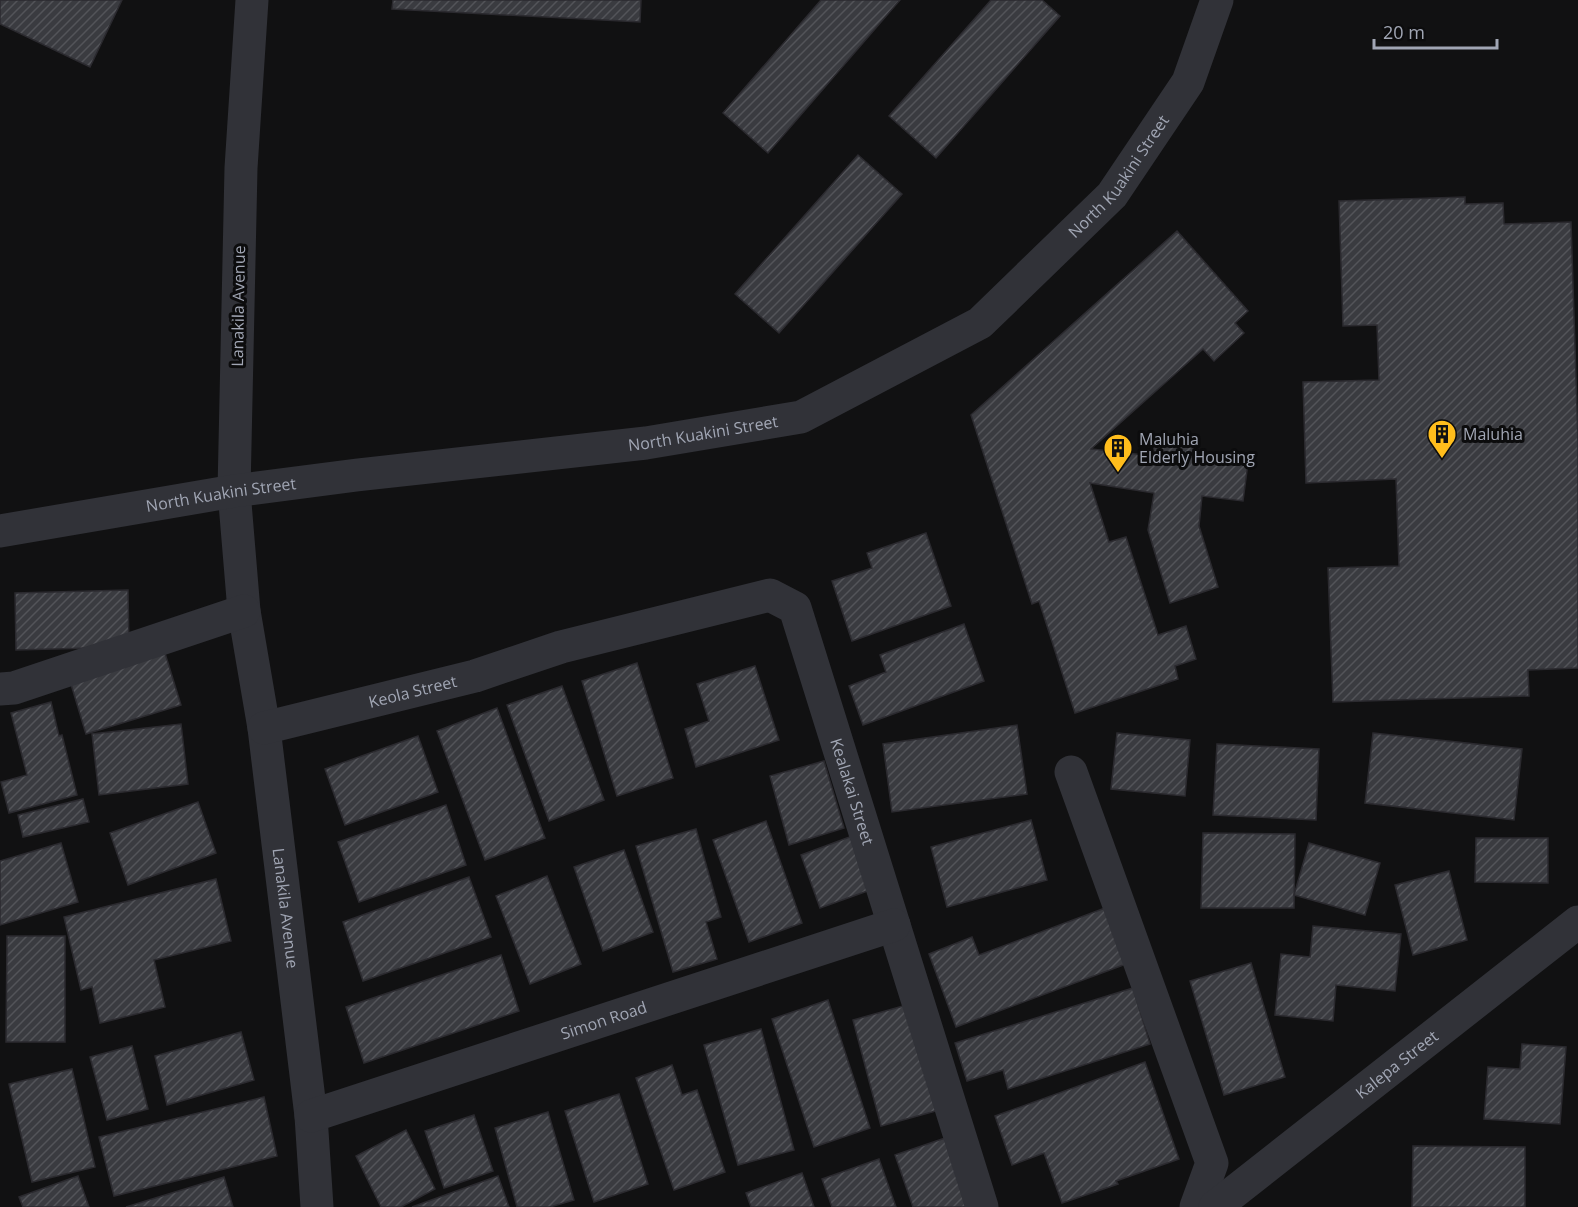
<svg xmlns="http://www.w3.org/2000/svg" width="1578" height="1207" viewBox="0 0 1578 1207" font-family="'Open Sans',sans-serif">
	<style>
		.building { fill: url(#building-hatch); stroke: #2b2a2f; stroke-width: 1.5 }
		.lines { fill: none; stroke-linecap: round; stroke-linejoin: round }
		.minor { stroke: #313238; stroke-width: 33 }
		.labels { text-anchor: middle; stroke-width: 6; stroke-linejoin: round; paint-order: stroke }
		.street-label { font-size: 16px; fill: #a1a6b4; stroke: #0c0c0d }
		.poi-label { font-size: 16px; fill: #a1a6b4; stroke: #0c0c0d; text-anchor: start }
	</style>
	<defs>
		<pattern id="building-hatch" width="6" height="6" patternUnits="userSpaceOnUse" patternTransform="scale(1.5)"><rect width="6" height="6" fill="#3a3b40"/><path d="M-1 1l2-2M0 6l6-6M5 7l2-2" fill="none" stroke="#535459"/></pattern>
	</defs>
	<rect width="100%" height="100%" fill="#111112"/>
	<g class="building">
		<path d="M0,0H122L90,67L0,24Z"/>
		<path d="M393,0H641L640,22L392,9Z"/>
		<path d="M821,0H900L768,153L723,113Z"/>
		<path d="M991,0H1042L1060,16L936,158L889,116Z"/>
		<path d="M858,155L902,194L779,333L735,294Z"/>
		<path d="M1465,197V204L1503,203L1504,224L1571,222L1578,441V668L1528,670L1529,696L1333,702L1328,568L1399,566L1396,479L1306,483L1303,382L1379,380L1377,325L1343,326L1339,201Z"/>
		<path d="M1177,231L1248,311L1235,323L1244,333L1214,361L1203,349L1091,449L1153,456L1155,439L1194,444L1192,457L1248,463L1243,501L1202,496L1199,526L1218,587L1170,603L1148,530L1154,493L1090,483L1109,542L1126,537L1158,635L1186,626L1196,659L1175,666L1178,679L1075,713L1039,601L1032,604L971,415Z"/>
		<path d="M926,533L951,606L852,641L832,581L872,568L867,553Z"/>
		<path d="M128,590L129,647L16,650L15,593Z"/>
		<path d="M964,624L984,681L863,725L849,686L886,672L880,655Z"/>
		<path d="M164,650L181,705L86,734L70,681Z"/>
		<path d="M637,663L673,778L617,796L582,681Z"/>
		<path d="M755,666L779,740L696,767L685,729L709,721L697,684Z"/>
		<path d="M562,686L604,800L549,821L507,705Z"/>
		<path d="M51,702L59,736L62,735L77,795L9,813L1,782L27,775L11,713Z"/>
		<path d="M497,708L545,838L485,860L437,731Z"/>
		<path d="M181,724L188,784L99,795L92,734Z"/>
		<path d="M1017,725L1027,794L892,812L883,744Z"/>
		<path d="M1117,733L1190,740L1185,796L1111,789Z"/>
		<path d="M1373,733L1522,749L1514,820L1365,803Z"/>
		<path d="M418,736L438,792L345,825L325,769Z"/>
		<path d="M1217,744L1319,749L1316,820L1213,815Z"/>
		<path d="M824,761L844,828L789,845L770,776Z"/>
		<path d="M83,799L89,822L23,837L18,815Z"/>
		<path d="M198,802L216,853L128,885L110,833Z"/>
		<path d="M446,805L466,865L359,902L338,842Z"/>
		<path d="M1031,820L1047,880L947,907L931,847Z"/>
		<path d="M766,821L802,923L749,942L713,840Z"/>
		<path d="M696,829L721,917L706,922L717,959L673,972L636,846Z"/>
		<path d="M1203,833L1295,834L1294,908H1201Z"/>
		<path d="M855,835L873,889L820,908L801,855Z"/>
		<path d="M1476,838H1548V883L1475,882Z"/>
		<path d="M61,843L78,902L0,925V861Z"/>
		<path d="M1309,843L1380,863L1365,915L1294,895Z"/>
		<path d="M624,850L653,932L603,951L574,867Z"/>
		<path d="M1449,871L1467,940L1413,955L1395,885Z"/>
		<path d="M547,876L581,964L530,984L496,896Z"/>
		<path d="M469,877L491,937L363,981L343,922Z"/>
		<path d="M216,879L231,941L154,960L165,1007L100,1023L92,987L81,990L64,917Z"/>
		<path d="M1105,908L1126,964L956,1027L929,954L972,937L979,955Z"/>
		<path d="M1313,926L1401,934L1395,991L1336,985L1333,1021L1275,1015L1281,954L1310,957Z"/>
		<path d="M7,936H65V1042H6Z"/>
		<path d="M501,955L519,1011L364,1063L346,1007Z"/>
		<path d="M1251,963L1285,1077L1224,1095L1190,981Z"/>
		<path d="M1133,988L1150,1044L1008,1089L1003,1070L967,1081L955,1043Z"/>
		<path d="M828,1000L870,1128L814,1147L772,1019Z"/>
		<path d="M914,1003L943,1109L881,1126L853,1020Z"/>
		<path d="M761,1029L794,1150L738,1165L704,1045Z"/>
		<path d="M241,1032L254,1080L167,1105L155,1056Z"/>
		<path d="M1522,1044L1566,1047L1560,1124L1484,1119L1488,1067L1520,1069Z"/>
		<path d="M132,1046L148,1109L107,1120L90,1057Z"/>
		<path d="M1145,1062L1179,1159L1116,1181L1118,1184L1062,1203L1044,1153L1012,1165L995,1116Z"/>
		<path d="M672,1065L682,1095L697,1090L725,1172L674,1190L636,1078Z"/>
		<path d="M72,1069L95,1167L32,1182L9,1084Z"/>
		<path d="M619,1094L648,1184L594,1202L565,1111Z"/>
		<path d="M264,1097L277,1156L114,1196L99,1137Z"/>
		<path d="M548,1112L574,1200L550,1207H517L495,1128Z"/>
		<path d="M474,1115L493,1171L444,1188L425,1131Z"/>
		<path d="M406,1130L435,1189L401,1207H381L356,1156Z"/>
		<path d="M951,1136L976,1207H913L895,1155Z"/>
		<path d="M1413,1146L1525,1147V1207H1412Z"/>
		<path d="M879,1159L896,1207H832L822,1179Z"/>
		<path d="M802,1173L814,1207H751L746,1193Z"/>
		<path d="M78,1176L89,1207H23L19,1197Z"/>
		<path d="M498,1176L509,1207H412Z"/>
		<path d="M224,1177L233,1207H126Z"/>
	</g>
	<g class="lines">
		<g class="minor">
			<path id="s1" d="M252,0L241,168L234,491L244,611L264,728L311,1116L317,1207"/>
			<path id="s2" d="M0,531L234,491L357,475L646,443L801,417L980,323L1112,195L1188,82L1217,0"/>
			<path d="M0,689L14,688L244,611"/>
			<path id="s3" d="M264,728L475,676L561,647L770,595L795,608L982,1207"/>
			<path d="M1071,772L1212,1163L1196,1207"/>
			<path id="s4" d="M311,1116L894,925"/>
			<path id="s5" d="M1215,1207L1578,922"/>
		</g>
	</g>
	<defs>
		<g id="building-pin" transform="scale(1.5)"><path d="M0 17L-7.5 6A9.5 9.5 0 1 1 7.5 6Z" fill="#ffbd1c" stroke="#0c0c0d"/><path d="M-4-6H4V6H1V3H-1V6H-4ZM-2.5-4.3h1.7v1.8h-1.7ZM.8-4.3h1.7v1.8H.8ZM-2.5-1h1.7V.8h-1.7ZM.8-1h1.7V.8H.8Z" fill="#111"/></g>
	</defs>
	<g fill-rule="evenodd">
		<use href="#building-pin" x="1442" y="434"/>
		<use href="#building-pin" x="1118" y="448"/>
	</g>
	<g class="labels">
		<g class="street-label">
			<text dy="6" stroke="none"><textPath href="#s2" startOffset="1214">North Kuakini Street</textPath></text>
			<text transform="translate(238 306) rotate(-89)" y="6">Lanakila Avenue</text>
			<text dy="6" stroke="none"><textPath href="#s2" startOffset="710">North Kuakini Street</textPath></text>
			<text dy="6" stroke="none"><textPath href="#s2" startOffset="224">North Kuakini Street</textPath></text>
			<text dy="6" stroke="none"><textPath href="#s3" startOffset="153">Keola Street</textPath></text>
			<text dy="6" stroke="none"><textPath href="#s3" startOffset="744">Kealakai Street</textPath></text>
			<text dy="6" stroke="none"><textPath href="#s1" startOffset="912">Lanakila Avenue</textPath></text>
			<text dy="6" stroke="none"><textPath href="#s4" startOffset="308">Simon Road</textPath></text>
			<text dy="6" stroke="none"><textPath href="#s5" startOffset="231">Kalepa Street</textPath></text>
		</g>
		<g class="poi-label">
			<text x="1463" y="440">Maluhia</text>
			<text x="1139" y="445">Maluhia<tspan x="1139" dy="18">Elderly Housing</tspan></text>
		</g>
	</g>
	<path d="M1374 39v9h123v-9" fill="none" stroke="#a1a6b4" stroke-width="3"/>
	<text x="1383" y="39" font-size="18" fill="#a1a6b4" stroke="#0c0c0d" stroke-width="4.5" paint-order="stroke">20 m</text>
</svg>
